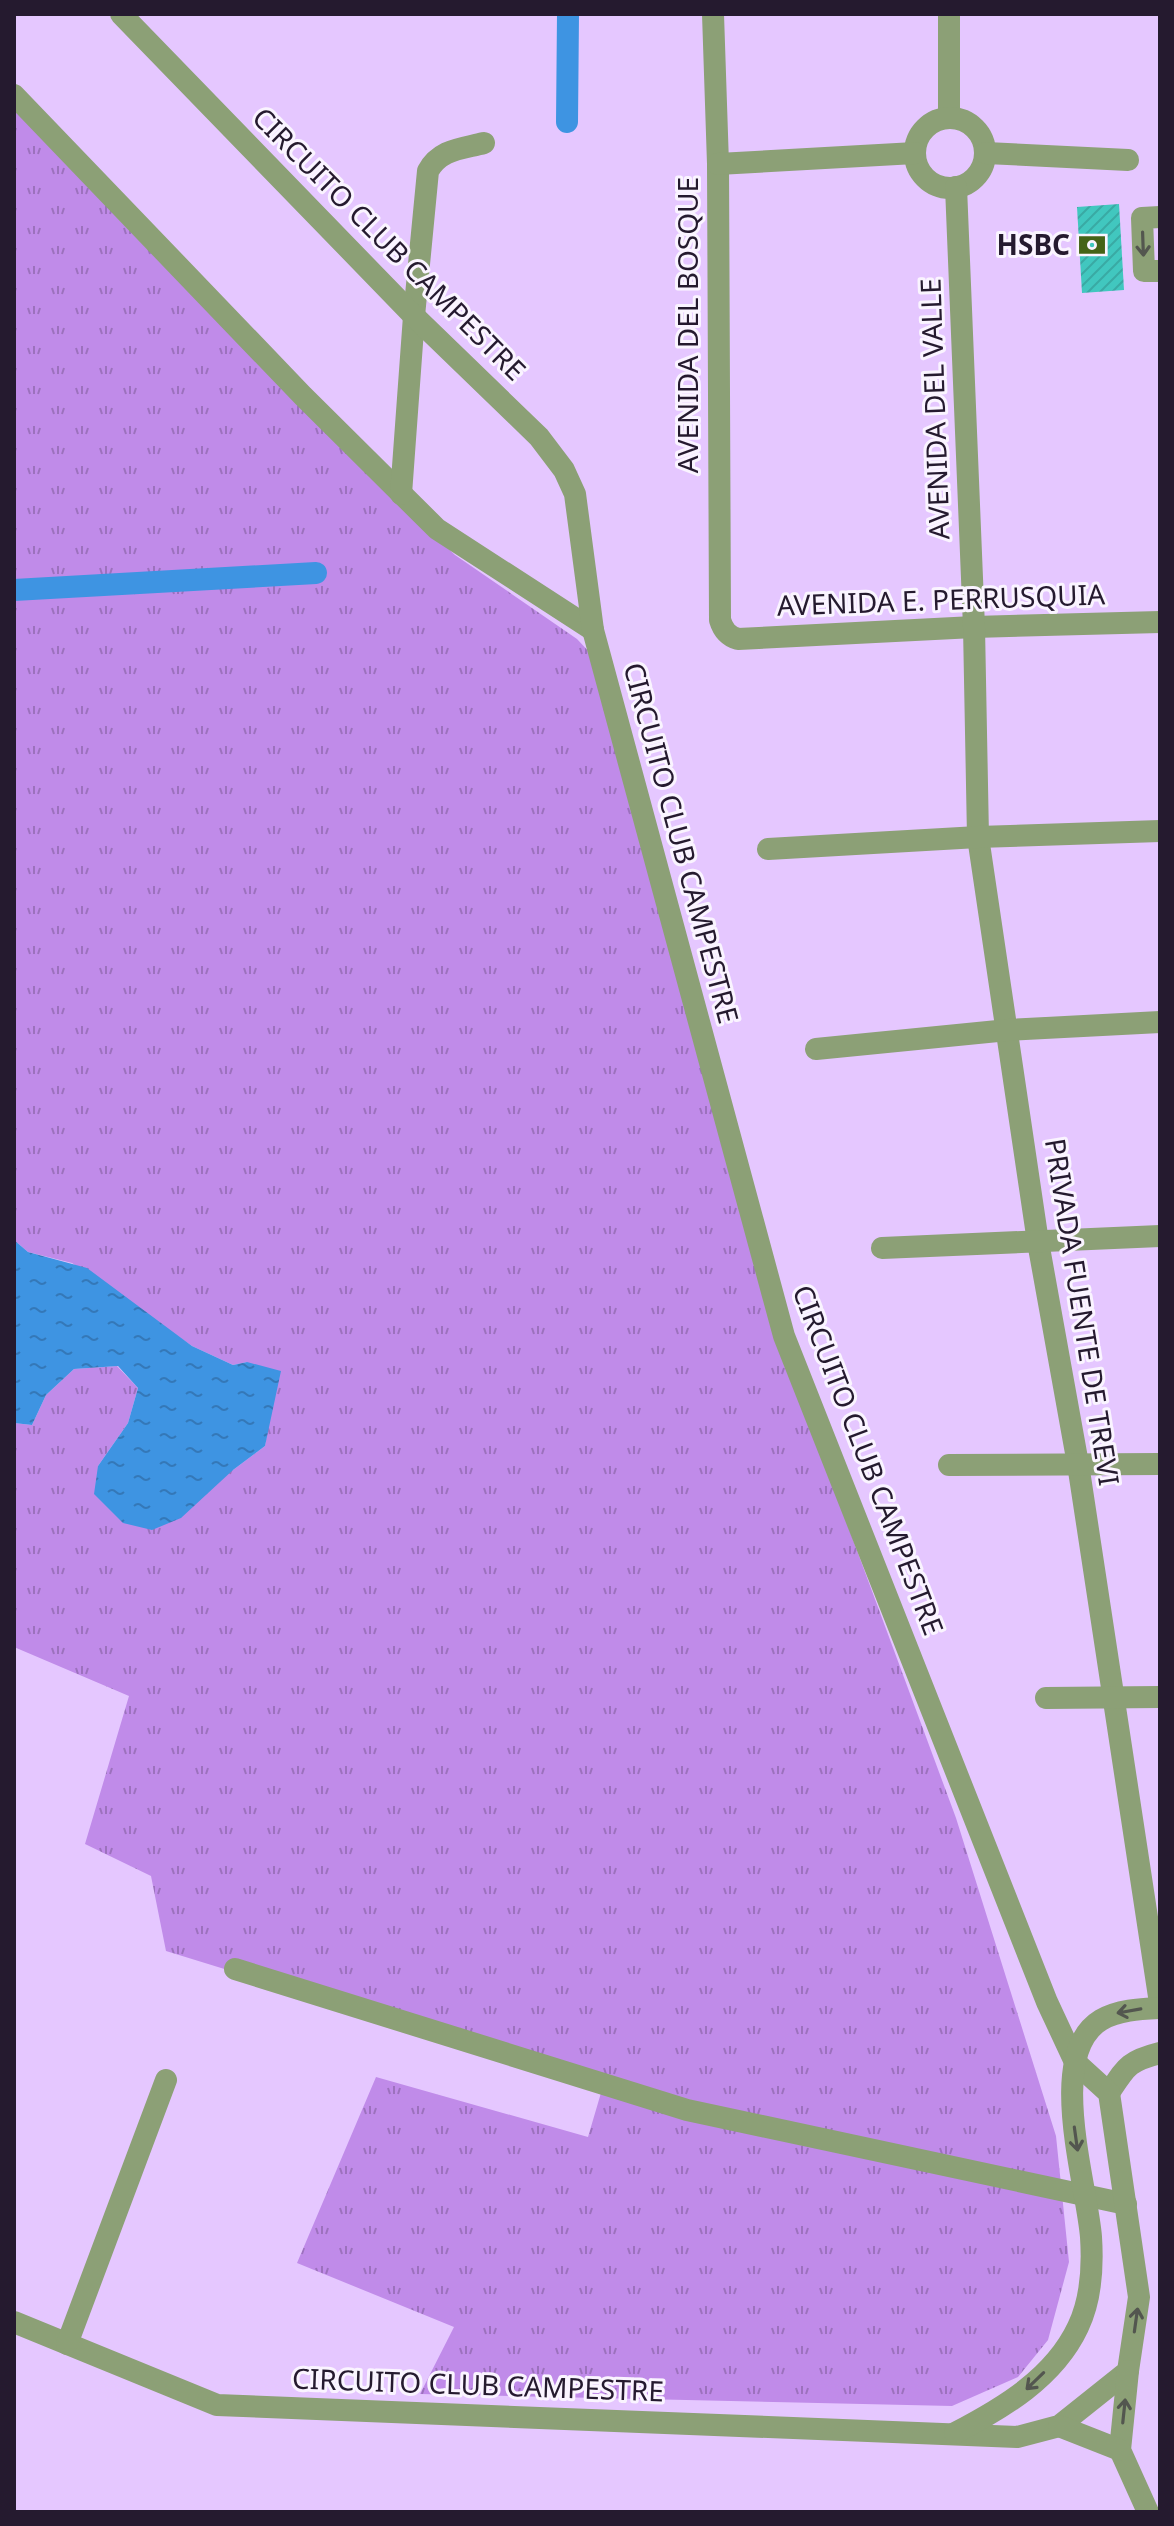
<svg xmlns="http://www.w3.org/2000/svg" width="1174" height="2526" viewBox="0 0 1174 2526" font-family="'Noto Sans',sans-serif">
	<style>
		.grass { fill: url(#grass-tufts) }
		.water { fill: url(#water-ripples) }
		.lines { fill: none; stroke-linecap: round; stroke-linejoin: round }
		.canal { stroke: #3e94e2; stroke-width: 22 }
		.building { fill: url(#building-hatch) }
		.minor { stroke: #8ca076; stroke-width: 22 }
		.oneway { stroke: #53564f }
		.labels { text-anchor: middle; stroke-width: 6; stroke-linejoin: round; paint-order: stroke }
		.street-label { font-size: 28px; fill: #251a2f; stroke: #faf4ff }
		.poi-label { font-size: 28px; font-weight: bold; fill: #251a2f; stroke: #faf4ff; text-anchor: end }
	</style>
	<defs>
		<pattern id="grass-tufts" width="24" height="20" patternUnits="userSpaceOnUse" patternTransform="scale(2)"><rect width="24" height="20" fill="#c08be9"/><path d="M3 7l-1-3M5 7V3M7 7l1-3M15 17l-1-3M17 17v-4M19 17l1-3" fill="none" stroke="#9c71bd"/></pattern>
		<pattern id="water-ripples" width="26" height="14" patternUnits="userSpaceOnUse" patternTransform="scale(2)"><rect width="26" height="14" fill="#3e94e2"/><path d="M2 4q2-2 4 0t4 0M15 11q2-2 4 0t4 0" fill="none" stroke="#3478b8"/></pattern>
		<pattern id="building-hatch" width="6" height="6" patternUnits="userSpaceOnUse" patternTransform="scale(2)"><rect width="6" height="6" fill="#41c7bf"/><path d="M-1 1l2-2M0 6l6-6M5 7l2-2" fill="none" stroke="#39aaa4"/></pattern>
	</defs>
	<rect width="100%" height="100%" fill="#e5c7ff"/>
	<path class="grass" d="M14,109L299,405L455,555L577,639L592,655L778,1337L956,1818L1056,2136L1069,2262L1048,2340L1018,2377L952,2406L420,2394L454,2327L297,2263L376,2077L588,2137L603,2086L166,1951L151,1876L85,1844L129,1696L14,1647V1423L32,1425L46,1395L74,1369L117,1366L138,1388L128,1423L98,1466L233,1470L265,1446L268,1426L247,1362L233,1365L192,1346L72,1263L28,1252L14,1240Z"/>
	<path class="water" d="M14,1240L28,1252L87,1268L192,1346L233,1365L247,1362L281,1371L265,1446L233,1470L181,1518L152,1530L123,1523L94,1494L98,1466L128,1423L138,1388L118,1366L74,1369L46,1395L32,1425L14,1423Z"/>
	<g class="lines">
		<g class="canal">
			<path d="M567,122L568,14"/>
			<path d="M14,590L316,573"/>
		</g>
	</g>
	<path class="building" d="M1119,204L1124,290L1082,293L1077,207Z"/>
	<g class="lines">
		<g class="minor">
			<path d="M713,14L718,164L720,620C723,630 728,636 738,639L974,627L1160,622"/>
			<path d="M949,14V117"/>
			<path d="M14,95L303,396L437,529L593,630"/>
			<circle cx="950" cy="153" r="35"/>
			<path d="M986,153L1128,160"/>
			<path d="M718,164L915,153"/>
			<path d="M956,187L974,627L978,837L1038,1242L1078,1464L1160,2003"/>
			<path d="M1160,217L1142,218L1144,271H1160"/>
			<path d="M401,494L414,316L428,171C440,149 461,149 484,143"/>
			<path d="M768,849L978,837L1160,831"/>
			<path d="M816,1049L1008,1030L1160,1022"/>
			<path d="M882,1248L1160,1236"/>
			<path d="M949,1465L1160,1464"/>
			<path d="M1046,1698L1160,1697"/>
			<path d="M235,1969L687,2110L1126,2204"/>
			<path d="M1109,2093C1126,2067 1128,2061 1160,2053"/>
			<path d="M14,2322L217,2405L1017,2437L1059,2426L1128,2371L1139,2297L1109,2093L1075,2062L1047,2002L784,1336L593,630L575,494L564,470L539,437L414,316L121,14"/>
			<path d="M67,2344L166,2080"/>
			<path d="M1128,2371L1120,2450L1148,2512"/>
			<path d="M1059,2426L1120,2450"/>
			<path d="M955,2433C1003,2408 1054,2378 1078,2327C1091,2300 1093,2267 1091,2237C1087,2184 1045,2054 1101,2020C1118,2010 1140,2009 1160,2008"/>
		</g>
	</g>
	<defs><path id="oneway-shaft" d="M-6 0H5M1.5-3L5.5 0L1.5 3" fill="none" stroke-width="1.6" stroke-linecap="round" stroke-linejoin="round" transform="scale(2)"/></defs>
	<g class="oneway">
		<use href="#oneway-shaft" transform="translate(1143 244) rotate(88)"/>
		<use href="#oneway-shaft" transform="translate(1129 2011) rotate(170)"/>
		<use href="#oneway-shaft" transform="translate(1076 2139) rotate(82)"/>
		<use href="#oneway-shaft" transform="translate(1136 2320) rotate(-82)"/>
		<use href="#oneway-shaft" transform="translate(1035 2381) rotate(136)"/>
		<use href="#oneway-shaft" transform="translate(1124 2411) rotate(-84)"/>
	</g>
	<defs>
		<g id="bank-bare" transform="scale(2.16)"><path d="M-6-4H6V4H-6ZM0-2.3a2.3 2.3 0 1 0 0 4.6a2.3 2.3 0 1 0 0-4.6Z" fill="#456317" stroke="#faf4ff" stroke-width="2.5" paint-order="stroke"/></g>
	</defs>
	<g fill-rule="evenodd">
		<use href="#bank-bare" x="1092" y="245"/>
	</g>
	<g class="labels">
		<g class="street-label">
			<text transform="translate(389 244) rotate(45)" y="10">CIRCUITO CLUB CAMPESTRE</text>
			<text transform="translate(688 325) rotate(-90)" y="10">AVENIDA DEL BOSQUE</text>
			<text transform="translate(935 409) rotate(-92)" y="10">AVENIDA DEL VALLE</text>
			<text transform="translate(941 600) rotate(-2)" y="10">AVENIDA E. PERRUSQUIA</text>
			<text transform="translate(681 843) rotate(75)" y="10">CIRCUITO CLUB CAMPESTRE</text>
			<text transform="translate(1082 1312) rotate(81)" y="10">PRIVADA FUENTE DE TREVI</text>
			<text transform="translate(868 1460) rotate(69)" y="10">CIRCUITO CLUB CAMPESTRE</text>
			<text transform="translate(478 2385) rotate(2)" y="10">CIRCUITO CLUB CAMPESTRE</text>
		</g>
		<g class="poi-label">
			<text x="1070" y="255">HSBC</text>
		</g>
	</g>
	<rect width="1174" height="2526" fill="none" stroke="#251a2f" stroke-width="32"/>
</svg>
